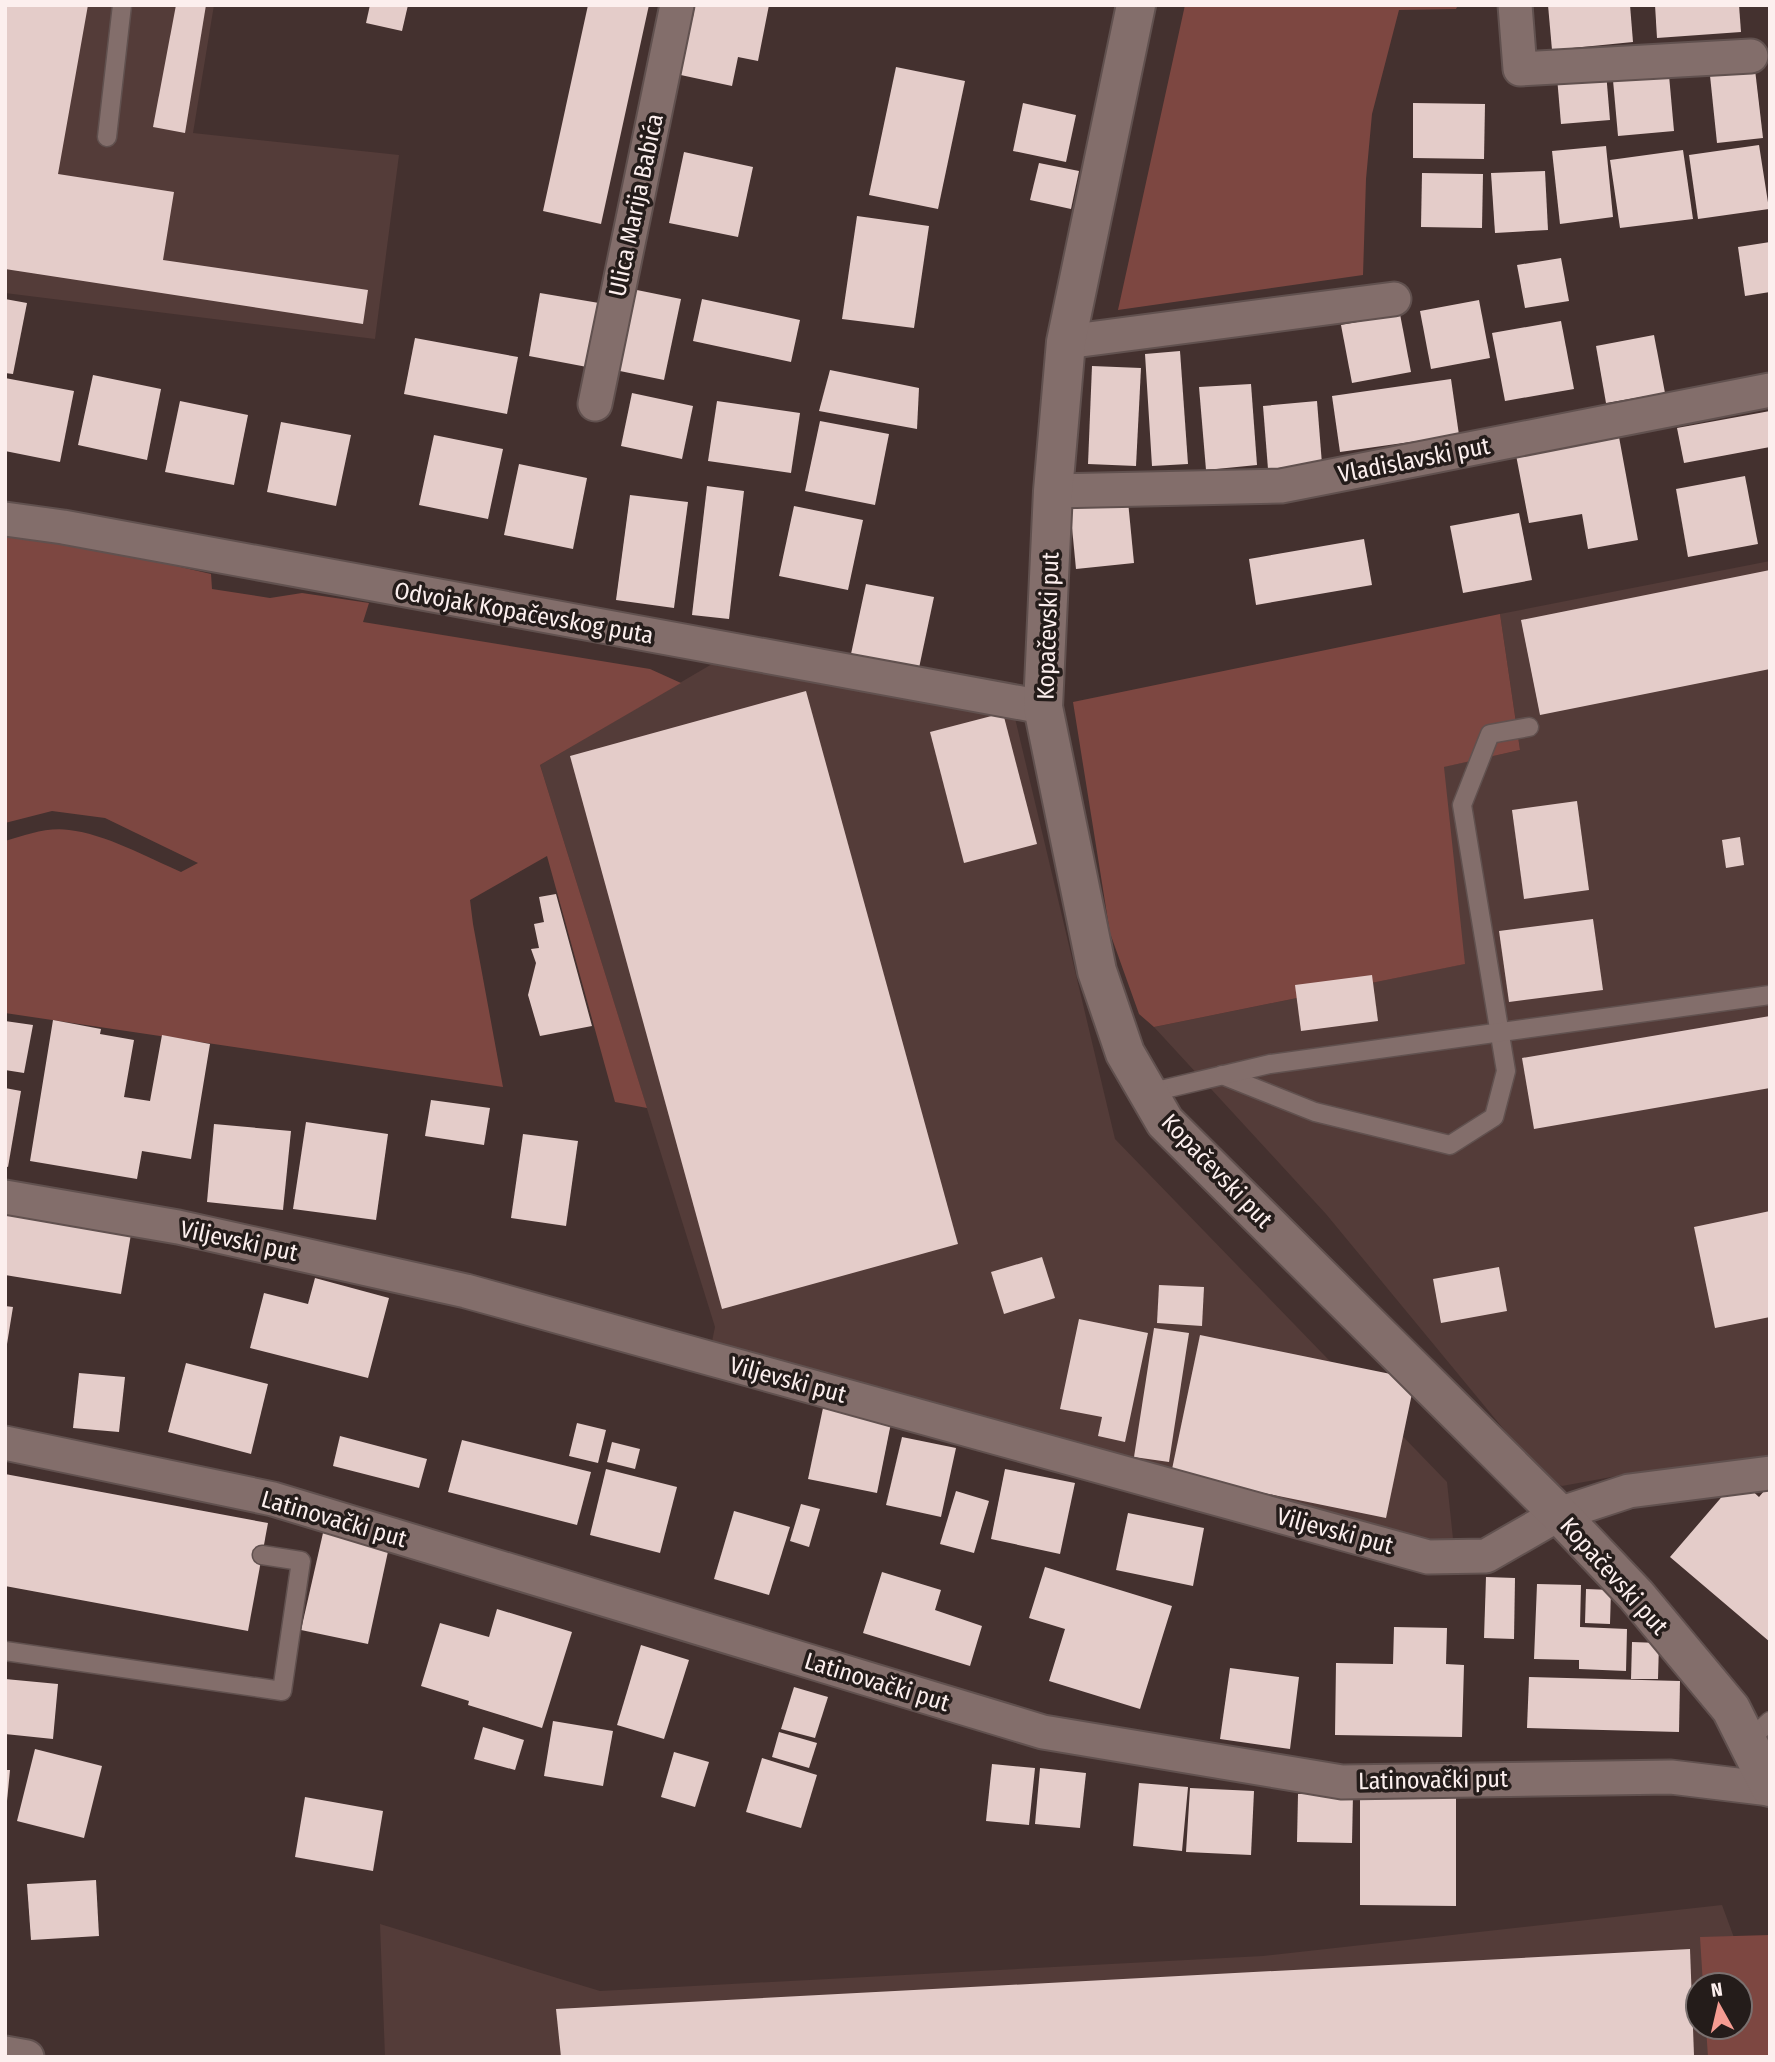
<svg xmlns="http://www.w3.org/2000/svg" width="1775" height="2062" viewBox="0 0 1775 2062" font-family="'Fira Sans Condensed',sans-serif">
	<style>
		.built { fill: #543c39; fill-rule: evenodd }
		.green { fill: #7d4741 }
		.building { fill: #e4ccc9 }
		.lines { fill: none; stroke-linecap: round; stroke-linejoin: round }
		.service-casing { stroke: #61514f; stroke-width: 21 }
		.minor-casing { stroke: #61514f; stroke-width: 37 }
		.tertiary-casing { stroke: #61514f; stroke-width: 42 }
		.service { stroke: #836e6b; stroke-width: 18 }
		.minor { stroke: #836e6b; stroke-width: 33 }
		.tertiary { stroke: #836e6b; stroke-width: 38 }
		.labels { text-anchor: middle; stroke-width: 7; stroke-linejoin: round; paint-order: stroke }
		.street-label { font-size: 24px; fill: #fcefee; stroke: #241c1a }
	</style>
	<rect width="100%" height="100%" fill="#44312f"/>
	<g class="built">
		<path d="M5,5H214L193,133L399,155L375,339L5,293Z"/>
		<path d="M1770,561V1455L1639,1472L1562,1486L1544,1478L1326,1214L1154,1027L1464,964L1443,767L1520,750L1500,614Z"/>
		<path d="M712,664L1014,714L1115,1139L1447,1482L1454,1548L708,1361L715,1327L540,765Z"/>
		<path d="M1722,1905L1770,2035V2057H385L380,1924L600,1991L1263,1956ZM1698,1985H1740V2027H1698Z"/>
	</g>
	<g class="green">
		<path d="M1185,5H1458L1456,9L1399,10L1372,114L1366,179L1363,275L1118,310Z"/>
		<path d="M5,535L124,554L211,574L212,589L270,598L302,593L369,603L363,622L650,669L681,683L540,765L647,1108L615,1102L547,856L470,900L473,924L503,1087L5,1013V841C26,835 47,827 69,830C105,834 147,857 181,872L198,863L105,818L52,811L5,823Z"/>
		<path d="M1500,614L1520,750L1444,767L1465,964L1154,1027L1139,1014L1110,933L1073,702Z"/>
		<path d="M1770,1935V2057H1708L1706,2027H1740V1985H1703L1700,1937Z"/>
	</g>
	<g class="building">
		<path d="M5,5H88L58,174L174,192L163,260L368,290L363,324L5,269Z"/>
		<path d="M176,5H206L185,133L153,127Z"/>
		<path d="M370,5H408L402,31L366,23Z"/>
		<path d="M588,5H649L601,224L543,211Z"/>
		<path d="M695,5H769L758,61L738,57L732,86L676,74L688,16L693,17Z"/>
		<path d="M1548,5H1630L1633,42L1552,50Z"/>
		<path d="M1655,5H1739L1741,32L1657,38Z"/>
		<path d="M1754,61L1763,138L1717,143L1709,66Z"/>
		<path d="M1668,64L1674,131L1618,136L1612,69Z"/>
		<path d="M896,67L965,81L938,209L869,195Z"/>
		<path d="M1606,72L1610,120L1561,124L1557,77Z"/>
		<path d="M1023,103L1076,115L1066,162L1013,151Z"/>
		<path d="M1413,103L1485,104L1484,159L1413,158Z"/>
		<path d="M1759,145L1769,209L1698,219L1689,155Z"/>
		<path d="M1606,146L1613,217L1560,224L1552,151Z"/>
		<path d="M1683,150L1693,219L1620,228L1610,160Z"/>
		<path d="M684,152L753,167L738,237L669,223Z"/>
		<path d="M1039,163L1079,171L1071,209L1030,200Z"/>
		<path d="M1545,171L1548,230L1495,233L1491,173Z"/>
		<path d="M1422,173L1483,174L1482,228L1421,227Z"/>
		<path d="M857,216L929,226L914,328L842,319Z"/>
		<path d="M1770,242V292L1745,296L1738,247Z"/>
		<path d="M1561,258L1569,301L1525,308L1517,265Z"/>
		<path d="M632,289L681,299L664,380L615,370Z"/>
		<path d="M540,293L599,303L587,367L529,356Z"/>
		<path d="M5,299L27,303L13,374L5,373Z"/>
		<path d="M702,299L800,320L791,362L693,341Z"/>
		<path d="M1479,300L1490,358L1431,369L1420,311Z"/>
		<path d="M1400,314L1411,372L1352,383L1341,325Z"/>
		<path d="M1561,321L1574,389L1505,401L1492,333Z"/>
		<path d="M1654,335L1665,393L1606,403L1596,346Z"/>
		<path d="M415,338L518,357L507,414L404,394Z"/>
		<path d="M1180,351L1188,464L1152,466L1145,354Z"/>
		<path d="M1092,366L1141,368L1136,466L1088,464Z"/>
		<path d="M830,370L919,388L917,429L819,411Z"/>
		<path d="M93,375L161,389L147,460L78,445Z"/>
		<path d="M5,378L74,391L60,462L5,451Z"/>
		<path d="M1451,379L1459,435L1340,452L1332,396Z"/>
		<path d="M1251,384L1257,465L1206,470L1199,387Z"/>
		<path d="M632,393L693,406L682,459L621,446Z"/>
		<path d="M180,401L248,415L234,485L165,472Z"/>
		<path d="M717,401L800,413L791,473L708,461Z"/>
		<path d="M1317,401L1322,464L1268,469L1263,406Z"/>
		<path d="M1770,411V447L1684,463L1677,428Z"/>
		<path d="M820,421L889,434L875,505L805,491Z"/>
		<path d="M281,422L351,435L336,506L267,492Z"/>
		<path d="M434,435L503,449L488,519L419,505Z"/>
		<path d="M1619,437L1638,540L1588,549L1582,514L1529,523L1516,455Z"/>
		<path d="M519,464L587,478L573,549L504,535Z"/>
		<path d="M1745,476L1758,544L1688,557L1676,489Z"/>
		<path d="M707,486L744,491L729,619L692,615Z"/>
		<path d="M630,495L688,502L674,608L616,600Z"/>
		<path d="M1128,501L1134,563L1076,569L1070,507Z"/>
		<path d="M794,506L863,520L848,590L779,576Z"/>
		<path d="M1519,513L1532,580L1463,593L1450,526Z"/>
		<path d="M1364,539L1372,585L1256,605L1249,559Z"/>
		<path d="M1770,570V669L1540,715L1521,620Z"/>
		<path d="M866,584L934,597L919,668L851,654Z"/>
		<path d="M806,691L958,1244L722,1309L570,756Z"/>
		<path d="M1003,713L1037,844L964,863L930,732Z"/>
		<path d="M1577,801L1589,890L1524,899L1512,810Z"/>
		<path d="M1740,837L1744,865L1726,868L1722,840Z"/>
		<path d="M556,894L592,1026L540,1036L528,995L536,963L531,949L539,948L534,924L544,922L539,897Z"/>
		<path d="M1593,919L1603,990L1509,1002L1499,931Z"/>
		<path d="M1372,975L1378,1021L1301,1031L1295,985Z"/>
		<path d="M1770,1016V1088L1534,1129L1522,1058Z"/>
		<path d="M53,1020L101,1029L100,1034L134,1040L124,1097L150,1101L162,1035L210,1044L191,1159L142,1151L137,1179L30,1161Z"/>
		<path d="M5,1021L33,1025L24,1073L5,1070Z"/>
		<path d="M5,1088L21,1091L8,1167L5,1166Z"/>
		<path d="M431,1100L490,1108L484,1145L425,1136Z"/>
		<path d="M306,1122L388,1134L376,1220L293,1209Z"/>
		<path d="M214,1124L291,1131L283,1210L207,1202Z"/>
		<path d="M523,1134L578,1141L566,1226L511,1218Z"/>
		<path d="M5,1207L132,1228L121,1294L5,1275Z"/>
		<path d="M1770,1211V1317L1715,1328L1694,1227Z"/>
		<path d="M1042,1257L1055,1298L1004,1314L991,1272Z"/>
		<path d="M1499,1267L1507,1311L1441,1323L1433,1279Z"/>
		<path d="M315,1278L389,1298L368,1378L250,1348L264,1293L308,1304Z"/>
		<path d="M1159,1285L1204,1287L1202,1326L1157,1323Z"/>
		<path d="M5,1306L13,1307L7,1344H5Z"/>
		<path d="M1079,1319L1148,1333L1125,1442L1098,1436L1102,1417L1060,1409Z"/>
		<path d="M1154,1328L1189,1333L1169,1462L1134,1457Z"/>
		<path d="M1200,1335L1415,1379L1386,1518L1171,1474Z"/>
		<path d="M186,1363L268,1384L251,1454L168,1432Z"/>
		<path d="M79,1373L125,1377L119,1432L73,1428Z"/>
		<path d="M823,1408L891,1423L877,1493L808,1479Z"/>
		<path d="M577,1423L606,1430L598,1463L569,1456Z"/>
		<path d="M340,1436L427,1459L419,1488L333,1466Z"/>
		<path d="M902,1437L956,1448L941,1517L886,1505Z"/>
		<path d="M462,1440L591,1472L577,1525L448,1492Z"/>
		<path d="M612,1442L640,1449L635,1469L607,1462Z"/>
		<path d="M606,1469L677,1487L660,1553L590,1535Z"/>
		<path d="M1005,1469L1075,1483L1060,1554L991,1539Z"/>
		<path d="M5,1474L268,1523L248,1631L5,1586Z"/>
		<path d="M1738,1478L1759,1497L1770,1484V1642L1670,1557Z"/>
		<path d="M956,1491L989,1501L974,1553L940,1544Z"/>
		<path d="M801,1504L820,1509L809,1547L790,1541Z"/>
		<path d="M734,1511L790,1527L769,1595L714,1579Z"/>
		<path d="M1128,1513L1204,1528L1193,1586L1116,1570Z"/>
		<path d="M323,1533L389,1547L368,1644L301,1630Z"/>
		<path d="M1045,1567L1172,1606L1140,1709L1049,1681L1065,1629L1029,1618Z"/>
		<path d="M882,1572L941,1590L935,1610L982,1626L970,1666L863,1633Z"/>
		<path d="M1486,1577L1515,1578L1514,1639L1484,1638Z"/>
		<path d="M1537,1584L1581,1585L1580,1627L1627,1629L1626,1671L1579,1669V1660L1534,1659Z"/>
		<path d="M1586,1589L1611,1590L1610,1624L1585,1623Z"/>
		<path d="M497,1609L572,1632L542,1728L468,1705L469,1701L421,1686L440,1623L489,1637Z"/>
		<path d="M1394,1627L1447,1628L1446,1664L1464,1665L1462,1737L1335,1735L1336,1663L1393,1664Z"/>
		<path d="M1632,1642L1659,1643L1658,1679H1631Z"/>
		<path d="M641,1645L689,1660L664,1739L617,1725Z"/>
		<path d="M1230,1668L1299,1677L1290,1749L1220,1739Z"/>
		<path d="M1529,1677L1680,1681L1679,1732L1527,1728Z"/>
		<path d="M5,1679L58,1684L53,1739L5,1734Z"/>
		<path d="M794,1687L828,1697L815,1738L781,1729Z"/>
		<path d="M553,1721L613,1731L603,1786L544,1776Z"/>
		<path d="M483,1727L524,1740L515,1770L474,1759Z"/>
		<path d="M779,1732L817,1743L809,1768L772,1757Z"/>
		<path d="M35,1749L102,1766L84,1838L17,1821Z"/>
		<path d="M674,1752L709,1762L695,1807L661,1797Z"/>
		<path d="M762,1758L817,1775L801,1828L746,1812Z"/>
		<path d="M992,1764L1035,1768L1029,1825L986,1821Z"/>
		<path d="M1040,1768L1086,1773L1080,1828L1035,1824Z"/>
		<path d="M5,1770H10L7,1801L5,1800Z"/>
		<path d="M1139,1783L1188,1787L1182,1851L1133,1846Z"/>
		<path d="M1190,1788L1254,1791L1251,1855L1186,1852Z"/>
		<path d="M1298,1794H1353L1352,1843L1297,1842Z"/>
		<path d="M1360,1795L1456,1796V1906L1360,1905Z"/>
		<path d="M305,1797L383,1811L373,1871L295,1857Z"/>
		<path d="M96,1880L99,1936L31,1940L27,1884Z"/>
		<path d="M1690,1949L1694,2055L1672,2057H561L556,2009Z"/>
	</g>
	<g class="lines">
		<g class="service-casing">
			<g id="service">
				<path d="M107,137L122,5"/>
				<path d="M1222,1075L1315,1112L1450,1145L1494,1117L1506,1071L1462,805L1490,734L1529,727"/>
				<path d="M1148,1093L1270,1064L1770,995"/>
				<path d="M5,1651L282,1691L301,1561L262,1555"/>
				<path d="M1747,1742L1770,1721"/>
			</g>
		</g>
		<g class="minor-casing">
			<g id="minor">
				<path d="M1515,5L1520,69L1751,56"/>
				<path d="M1066,342L1394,299"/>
				<path d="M595,404L677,5"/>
				<path d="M1053,491L1281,486L1770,390"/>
				<path d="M5,519L63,527L1043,707"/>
				<path d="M5,1197L178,1227L466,1291L1428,1557L1486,1556L1559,1514L1629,1491L1770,1473"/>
				<path d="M5,1443L273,1499L1043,1732L1342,1782L1671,1777L1770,1789"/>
				<path d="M5,2053L27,2057"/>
			</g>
		</g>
		<g class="tertiary-casing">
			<path id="tertiary" d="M1136,5L1066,342L1053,491L1043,707L1097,971L1125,1053L1165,1122L1559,1514L1636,1595L1731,1709L1770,1787"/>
		</g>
		<use href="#service" class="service"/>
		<use href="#minor" class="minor"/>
		<use href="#tertiary" class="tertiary"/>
	</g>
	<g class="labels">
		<g class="street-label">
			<text transform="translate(636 205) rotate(-78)" y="8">Ulica Marija Babića</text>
			<text transform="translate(1414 460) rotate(-11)" y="8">Vladislavski put</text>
			<text transform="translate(524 613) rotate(10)" y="8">Odvojak Kopačevskog puta</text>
			<text transform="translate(1048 626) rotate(-88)" y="8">Kopačevski put</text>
			<text transform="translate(1217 1171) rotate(46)" y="8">Kopačevski put</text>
			<text transform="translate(239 1241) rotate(12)" y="8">Viljevski put</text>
			<text transform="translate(788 1380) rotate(15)" y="8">Viljevski put</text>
			<text transform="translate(334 1519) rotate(16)" y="8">Latinovački put</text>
			<text transform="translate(1335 1531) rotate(15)" y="8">Viljevski put</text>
			<text transform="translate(1614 1576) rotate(48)" y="8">Kopačevski put</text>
			<text transform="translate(877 1682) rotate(17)" y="8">Latinovački put</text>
			<text transform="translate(1433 1780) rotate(-1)" y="8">Latinovački put</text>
		</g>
	</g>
	<rect width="1775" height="2062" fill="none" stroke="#fcefee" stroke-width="14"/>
	<g transform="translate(1719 2006) rotate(352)"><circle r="33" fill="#241c1a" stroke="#7a706f" stroke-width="2"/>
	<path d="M0-5L12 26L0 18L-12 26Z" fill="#f59c92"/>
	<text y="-10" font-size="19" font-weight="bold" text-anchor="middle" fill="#fcefee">N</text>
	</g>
</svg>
